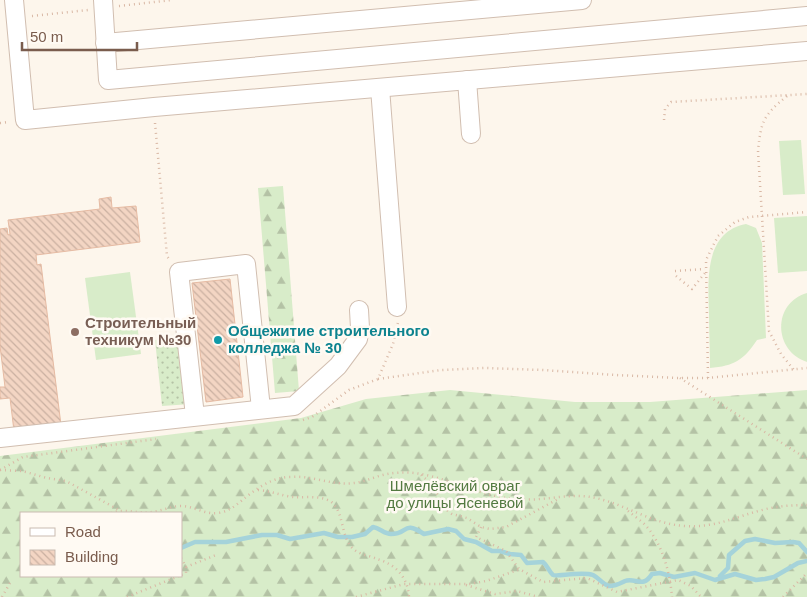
<svg xmlns="http://www.w3.org/2000/svg" width="807" height="597" viewBox="0 0 807 597" font-family="Arial,sans-serif">
	<style>
		.grass { fill: url(#grass-dots) }
		.forest { fill: url(#forest-firs); fill-rule: evenodd }
		.garden { fill: #d8ecc9 }
		.lines { fill: none; stroke-linecap: round; stroke-linejoin: round }
		.stream { stroke: #a5d3da; stroke-width: 4.5 }
		.building { fill: url(#building-back-hatch); stroke: #e6bba3 }
		.minor-casing { stroke: #d1beb0; stroke-width: 20 }
		.path { stroke: #d9b8a5; stroke-width: 2.5; stroke-dasharray: 1 4; stroke-linecap: butt }
		.minor { stroke: #fff; stroke-width: 18 }
		.education-dot { fill: #8d6e63; stroke: #fffaf3; stroke-width: 2 }
		.culture-dot { fill: #0f9aa8; stroke: #fffaf3; stroke-width: 2 }
		.labels { text-anchor: middle; stroke-width: 5; stroke-linejoin: round; paint-order: stroke }
		.education-label { font-size: 15px; font-weight: bold; fill: #785e54; stroke: #fffaf3; text-anchor: start }
		.culture-label { font-size: 15px; font-weight: bold; fill: #0d838f; stroke: #fffaf3; text-anchor: start }
		.park-label { font-size: 15px; fill: #537a41; stroke: #fffaf3 }
	</style>
	<defs>
		<pattern id="grass-dots" width="8" height="8" patternUnits="userSpaceOnUse" patternTransform="scale(1.25)"><rect width="8" height="8" fill="#d8ecc9"/><path d="M2 2h.1M6 6h.1" fill="none" stroke="#b4c2a5" stroke-width="1.8" stroke-linecap="round"/></pattern>
		<pattern id="forest-firs" width="22" height="20" patternUnits="userSpaceOnUse" patternTransform="scale(1.25)"><rect width="22" height="20" fill="#d8ecc9"/><path d="M5 1l3.5 6h-7zM16 11l3.5 6h-7z" fill="#b4c2a5"/></pattern>
		<pattern id="building-back-hatch" width="6" height="6" patternUnits="userSpaceOnUse" patternTransform="scale(1.25)"><rect width="6" height="6" fill="#f3d5c3"/><path d="M-1 5l2 2M0 0l6 6M5-1l2 2" fill="none" stroke="#cab0a1"/></pattern>
	</defs>
	<rect width="100%" height="100%" fill="#fdf6ec"/>
	<path class="grass" d="M183,337L191,404L162,406L155,340Z"/>
	<g class="forest">
		<path d="M283,186L299,391L275,393L258,188Z"/>
		<path d="M450,390L575,402H650L807,390V597H0V456L301,418L366,399ZM181,513V576H21V513Z"/>
	</g>
	<g class="garden">
		<path d="M801,140L805,194L783,195L779,141Z"/>
		<path d="M807,216V271L778,273L774,218Z"/>
		<path d="M746,224L756,228L762,243L766,338L757,340C744,360 734,366 710,368C710,350 709,332 709,314C708,280 704,232 746,224Z"/>
		<path d="M130,272L141,354L96,360L85,278Z"/>
		<path d="M807,293V362C773,351 772,303 807,293Z"/>
	</g>
	<g class="lines">
		<g class="stream">
			<path d="M181,548L195,542H226L262,535H277L290,539L324,533L338,537H352L365,534L373,527C380,528 384,534 391,534C409,534 402,520 424,534L448,529L456,531L464,539L476,542L492,551H500L510,554L521,555L527,563L543,562C548,566 549,572 553,575C556,577 582,571 593,575C599,578 602,584 609,586C616,586 619,584 625,581C635,577 643,589 652,574L660,573L674,577L695,573L715,580L735,574L756,580L765,579L774,577L798,563L807,561"/>
			<path d="M720,576L728,568L729,555L745,541L755,539L775,543L793,542L799,543L807,552"/>
		</g>
	</g>
	<g class="building">
		<path d="M111,197L112,208L136,206L140,242L36,255L37,265L41,264L61,425L14,431L10,398L0,399V387H5L0,346V229L7,228L8,235L10,234L8,220L100,209L99,199Z"/>
		<path d="M230,279L243,397L206,402L192,283Z"/>
	</g>
	<g class="lines">
		<g class="minor-casing">
			<g id="minor">
				<path d="M14,0L25,120L154,107L807,51"/>
				<path d="M103,0L108,80L807,16"/>
				<path d="M105,43L582,0"/>
				<path d="M467,80L471,134"/>
				<path d="M380,88L397,307"/>
				<path d="M195,416L179,272L246,264L261,409"/>
				<path d="M0,438L294,406L338,366L358,339L360,328L359,310"/>
			</g>
		</g>
		<g class="path">
			<path d="M119,6L172,0"/>
			<path d="M32,16L88,10"/>
			<path d="M787,96C764,115 761,120 758,151L769,331L781,354L794,370"/>
			<path d="M664,120L665,109L671,102L807,94"/>
			<path d="M0,123L9,122"/>
			<path d="M155,123L167,256L169,259"/>
			<path d="M675,271L705,269"/>
			<path d="M676,276L692,289L705,273"/>
			<path d="M680,378L807,459"/>
			<path d="M708,378L706,260L718,236L735,222L749,217L807,212"/>
			<path d="M378,379L441,370L485,368L543,370L615,375L679,378H708L807,368"/>
			<path d="M303,420L312,417L349,390L378,379L393,344L398,322"/>
			<path d="M0,470L23,457L156,439"/>
			<path d="M0,470L22,471L47,478L66,481L119,510"/>
			<path d="M421,475L432,484L445,509L452,514L467,518L481,527L490,529L506,527L560,498"/>
			<path d="M258,490C270,491 280,495 292,497C304,498 318,495 330,501C346,512 339,540 356,551C362,555 371,556 377,559C395,564 408,577 409,597"/>
			<path d="M628,511C634,516 642,521 647,527C663,546 670,573 672,597"/>
			<path d="M111,513C125,508 137,514 152,512C162,511 171,506 181,506C194,506 205,515 218,513C232,511 239,502 250,494C262,485 275,477 291,477C312,475 332,486 354,483C365,482 376,476 387,474C398,472 410,472 421,474C453,480 483,497 516,499C541,502 567,493 591,497C624,503 651,524 685,526C716,528 737,516 766,509C779,506 793,505 807,505"/>
			<path d="M481,527L476,537L506,551L519,569L543,582L587,578L617,592L678,580L691,586L701,597"/>
			<path d="M181,558L186,567V573L181,575"/>
			<path d="M181,567H186L216,555"/>
			<path d="M466,585L495,594L517,591L539,597"/>
			<path d="M2,597L10,583"/>
			<path d="M127,597L179,576"/>
			<path d="M356,597L404,584H470L486,581L518,570"/>
			<path d="M783,597L807,573"/>
		</g>
		<use href="#minor" class="minor"/>
	</g>
	<circle class="education-dot" cx="75" cy="332" r="5"/>
	<circle class="culture-dot" cx="218" cy="340" r="5"/>
	<g class="labels">
		<g class="education-label">
			<text x="85" y="328">Строительный<tspan x="85" dy="17">техникум №30</tspan></text>
		</g>
		<g class="culture-label">
			<text x="228" y="336">Общежитие строительного<tspan x="228" dy="17">колледжа № 30</tspan></text>
		</g>
		<g class="park-label">
			<text x="455" y="491">Шмелёвский овраг<tspan x="455" dy="17">до улицы Ясеневой</tspan></text>
		</g>
	</g>
	<rect x="20" y="512" width="162" height="65" fill="#fffaf3" stroke="#cabbb1"/>
	<rect x="30" y="528" width="25" height="8" fill="#ffffff" stroke="#cabbb1"/>
	<text x="65" y="537" font-size="15" fill="#7a5c4d">Road</text>
	<rect x="30" y="550" width="25" height="15" fill="url(#building-back-hatch)" stroke="#cabbb1"/>
	<text x="65" y="562" font-size="15" fill="#7a5c4d">Building</text>
	<path d="M22 42v8h115v-8" fill="none" stroke="#7a5c4d" stroke-width="2.5"/>
	<text x="30" y="42" font-size="15" fill="#7a5c4d" stroke="#fffaf3" stroke-width="4" paint-order="stroke">50 m</text>
</svg>
